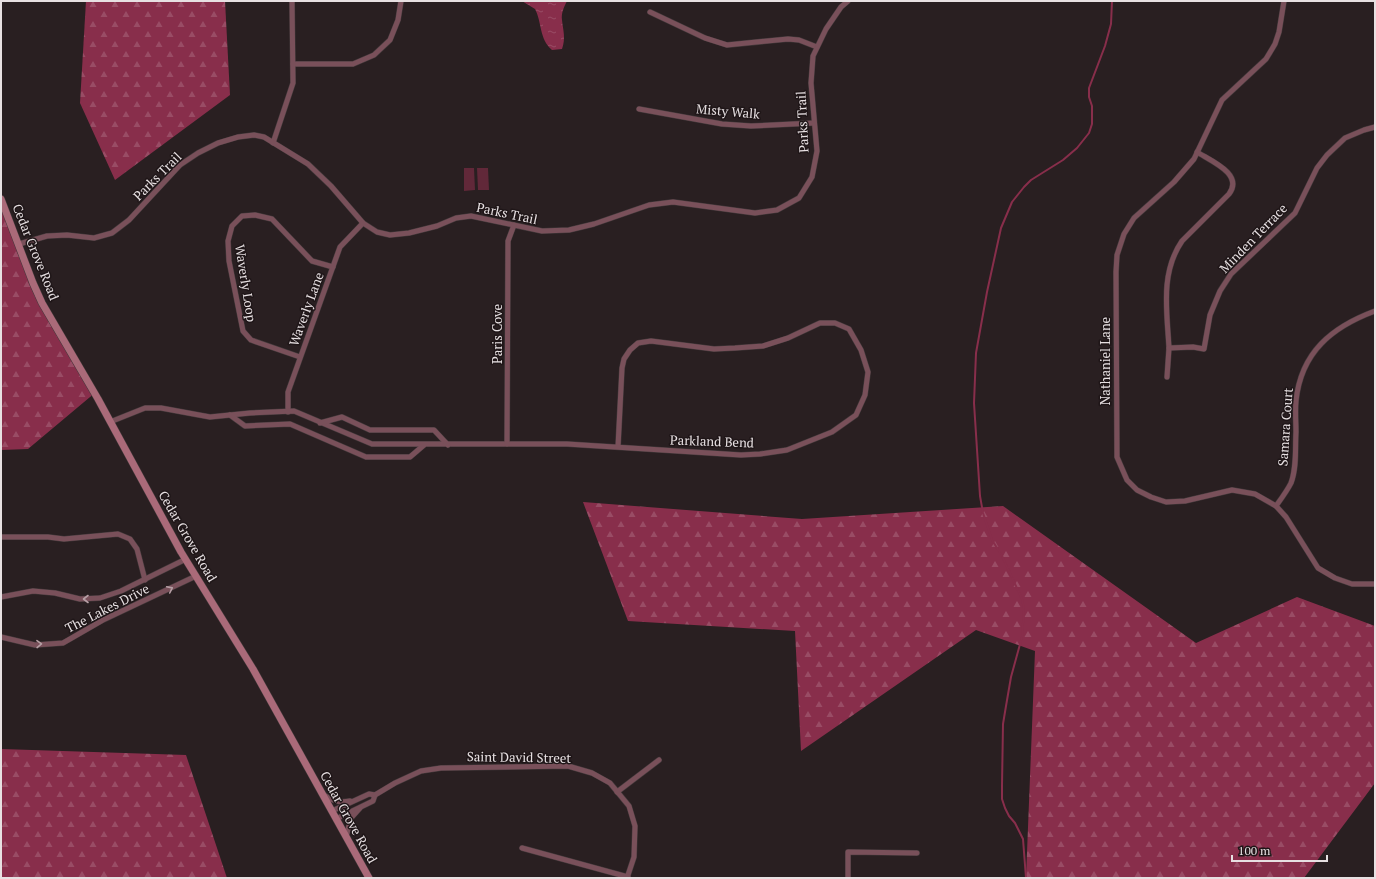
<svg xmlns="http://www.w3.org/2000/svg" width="1376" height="879" viewBox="0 0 1376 879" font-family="'PT Serif',serif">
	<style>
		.forest { fill: url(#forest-firs) }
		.garden { fill: #612839 }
		.water { fill: url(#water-ripples) }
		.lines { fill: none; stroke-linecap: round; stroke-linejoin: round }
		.stream { stroke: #882e4b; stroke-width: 2 }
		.minor-casing { stroke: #443a3c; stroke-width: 6 }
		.secondary-casing { stroke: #443a3c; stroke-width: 8 }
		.minor { stroke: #79505a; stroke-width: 5 }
		.secondary { stroke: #aa6a79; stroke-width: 7 }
		.oneway { stroke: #b69fa5 }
		.labels { text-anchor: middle; stroke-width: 3; stroke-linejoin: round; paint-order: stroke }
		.street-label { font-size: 13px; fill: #e7e0e2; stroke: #1f1618 }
	</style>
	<defs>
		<pattern id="forest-firs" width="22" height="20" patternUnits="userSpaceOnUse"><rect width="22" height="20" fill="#882e4b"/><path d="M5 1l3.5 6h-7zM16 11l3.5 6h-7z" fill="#994c65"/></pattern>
		<pattern id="water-ripples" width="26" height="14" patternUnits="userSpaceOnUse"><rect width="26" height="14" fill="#882e4b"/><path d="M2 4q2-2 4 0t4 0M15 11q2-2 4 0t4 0" fill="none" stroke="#994c65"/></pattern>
	</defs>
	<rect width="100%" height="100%" fill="#291f21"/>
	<g class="forest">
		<path d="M86,1H225L230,95L115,180L80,103Z"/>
		<path d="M1,199L38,289L96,392L28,449L1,450Z"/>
		<path d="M583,502L802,519L1003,506L1196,643L1297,597L1375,626V783L1304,878H1026L1035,651L976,630L801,751L795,631L628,621Z"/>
		<path d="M1,749L186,755L227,878H1Z"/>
	</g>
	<g class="garden">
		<path d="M464,168H474L475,190L464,191Z"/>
		<path d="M477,168H488L489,190H478Z"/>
	</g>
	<path class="water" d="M522,1H567C564,7 561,13 562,20C563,30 566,38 562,49L552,50C539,39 542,22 535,9Z"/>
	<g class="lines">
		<path class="stream" d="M1026,878L1023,839L1015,823L1009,816L1005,808L1002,799V785L1003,724L1006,706L1011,677L1022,637L1024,609L1022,599L1002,556L992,540L983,513L980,496L974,403L976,353L987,292L1001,228L1012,202L1024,187L1031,180L1063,160L1077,148L1089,133L1092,124V106L1089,97V88L1105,46L1111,24L1112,1"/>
		<g class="minor-casing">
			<g id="minor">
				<path d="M1284,1L1279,32L1275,44L1266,59L1222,100L1194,159L1174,182L1134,218L1124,234L1117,255L1116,272L1117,457L1127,480L1137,490L1151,497L1166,502L1185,501L1232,490L1255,494L1276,506L1286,517L1318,568L1335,578L1352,584H1375"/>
				<path d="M650,12L705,38L727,45L788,39L799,40L817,47"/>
				<path d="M293,64H353L374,55L390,40L398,20L401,1"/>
				<path d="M639,109L722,124L751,126L814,123"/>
				<path d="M273,143L293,83L292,1"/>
				<path d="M1197,152C1211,161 1244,174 1229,194L1182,241C1160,273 1167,311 1169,348L1193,347L1204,349L1210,315L1220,291L1231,274L1295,213L1317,168L1327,155L1345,138L1364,130L1375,127"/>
				<path d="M19,244L47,236L67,235L94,238L112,233L129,220L180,165L198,153L218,143L238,137L254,135L264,137L308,164L331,186L363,223L377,232L390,235L409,233L437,226L456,218L471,216L542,231L569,230L594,224L649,205L673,202L755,213L777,210L799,198L812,177L817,151L811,83L813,56L826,29L841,7L848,1"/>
				<path d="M300,357L251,340L243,331L229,261L228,241L232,226L242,216L255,215L272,219L312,261L333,267"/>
				<path d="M1167,377L1169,348"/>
				<path d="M288,412V392L340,247L363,223"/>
				<path d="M230,415L245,426L290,424L366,457H410L424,445"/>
				<path d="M110,422L145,408H161L210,417L250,413L294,411L372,444H567L741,455L760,454L787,450L832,432L856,415L865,395L868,372L861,350L849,329L835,323H820L788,338L763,346L735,348L714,349L651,341L638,343L630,350L624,359L622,368L618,447"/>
				<path d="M320,423L342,417L370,430H434L448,445"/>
				<path d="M507,444L508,241L514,225"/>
				<path d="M1276,506C1281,499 1287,491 1291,483C1297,467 1295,448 1296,432C1296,422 1295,411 1296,401C1301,352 1332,327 1375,311"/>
				<path d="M1,537H48L64,539L118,534L130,539L137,549L145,580"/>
				<path d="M1,597L33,591L55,593L80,599L100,598L121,591L186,559"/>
				<path d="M1,637L35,645L63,643L103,620L196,576"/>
				<path d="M617,792L659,760"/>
				<path d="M324,795C333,801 339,803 350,801"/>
				<path d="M332,811L369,794L375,795"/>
				<path d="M336,819L373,801L375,795L395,783L421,771L441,768L568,766L592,773L610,783L629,806L635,826L634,857L627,878"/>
				<path d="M346,837L351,818L360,808"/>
				<path d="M522,848L628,877"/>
				<path d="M848,878V852L917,853"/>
			</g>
		</g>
		<g class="secondary-casing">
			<path id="secondary" d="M1,199L33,283L42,303L98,399L181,552L253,669L369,878"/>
		</g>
		<use href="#minor" class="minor"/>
		<use href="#secondary" class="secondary"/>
	</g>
	<defs><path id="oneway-chevron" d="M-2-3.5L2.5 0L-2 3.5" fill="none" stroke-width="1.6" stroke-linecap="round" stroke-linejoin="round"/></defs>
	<g class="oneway">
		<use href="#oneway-chevron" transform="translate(170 589) rotate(-26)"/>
		<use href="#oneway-chevron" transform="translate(86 599) rotate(180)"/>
		<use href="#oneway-chevron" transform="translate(39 644) rotate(-1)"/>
	</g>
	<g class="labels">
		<g class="street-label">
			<text transform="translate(728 111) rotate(5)" y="5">Misty Walk</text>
			<text transform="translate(802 122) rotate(-93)" y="5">Parks Trail</text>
			<text transform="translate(157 176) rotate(-45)" y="5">Parks Trail</text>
			<text transform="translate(507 213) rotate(12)" y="5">Parks Trail</text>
			<text transform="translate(1253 238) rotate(-46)" y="5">Minden Terrace</text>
			<text transform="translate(36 252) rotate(68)" y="5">Cedar Grove Road</text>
			<text transform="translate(246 283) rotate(81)" y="5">Waverly Loop</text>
			<text transform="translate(306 309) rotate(-70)" y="5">Waverly Lane</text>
			<text transform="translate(497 334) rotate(-90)" y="5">Paris Cove</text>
			<text transform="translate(1105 361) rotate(-90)" y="5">Nathaniel Lane</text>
			<text transform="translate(1285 427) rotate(-86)" y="5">Samara Court</text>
			<text transform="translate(712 441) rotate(2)" y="5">Parkland Bend</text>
			<text transform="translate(188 536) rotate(60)" y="5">Cedar Grove Road</text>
			<text transform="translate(107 608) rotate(-27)" y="5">The Lakes Drive</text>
			<text transform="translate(519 757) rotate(1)" y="5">Saint David Street</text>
			<text transform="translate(349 817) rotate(61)" y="5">Cedar Grove Road</text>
		</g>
	</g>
	<rect width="1376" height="879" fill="none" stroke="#e7e0e2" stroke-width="4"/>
	<path d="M1232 855v6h95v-6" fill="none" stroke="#e7e0e2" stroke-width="2"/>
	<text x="1238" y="855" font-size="12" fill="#e7e0e2" stroke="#1f1618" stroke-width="3" paint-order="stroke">100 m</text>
</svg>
